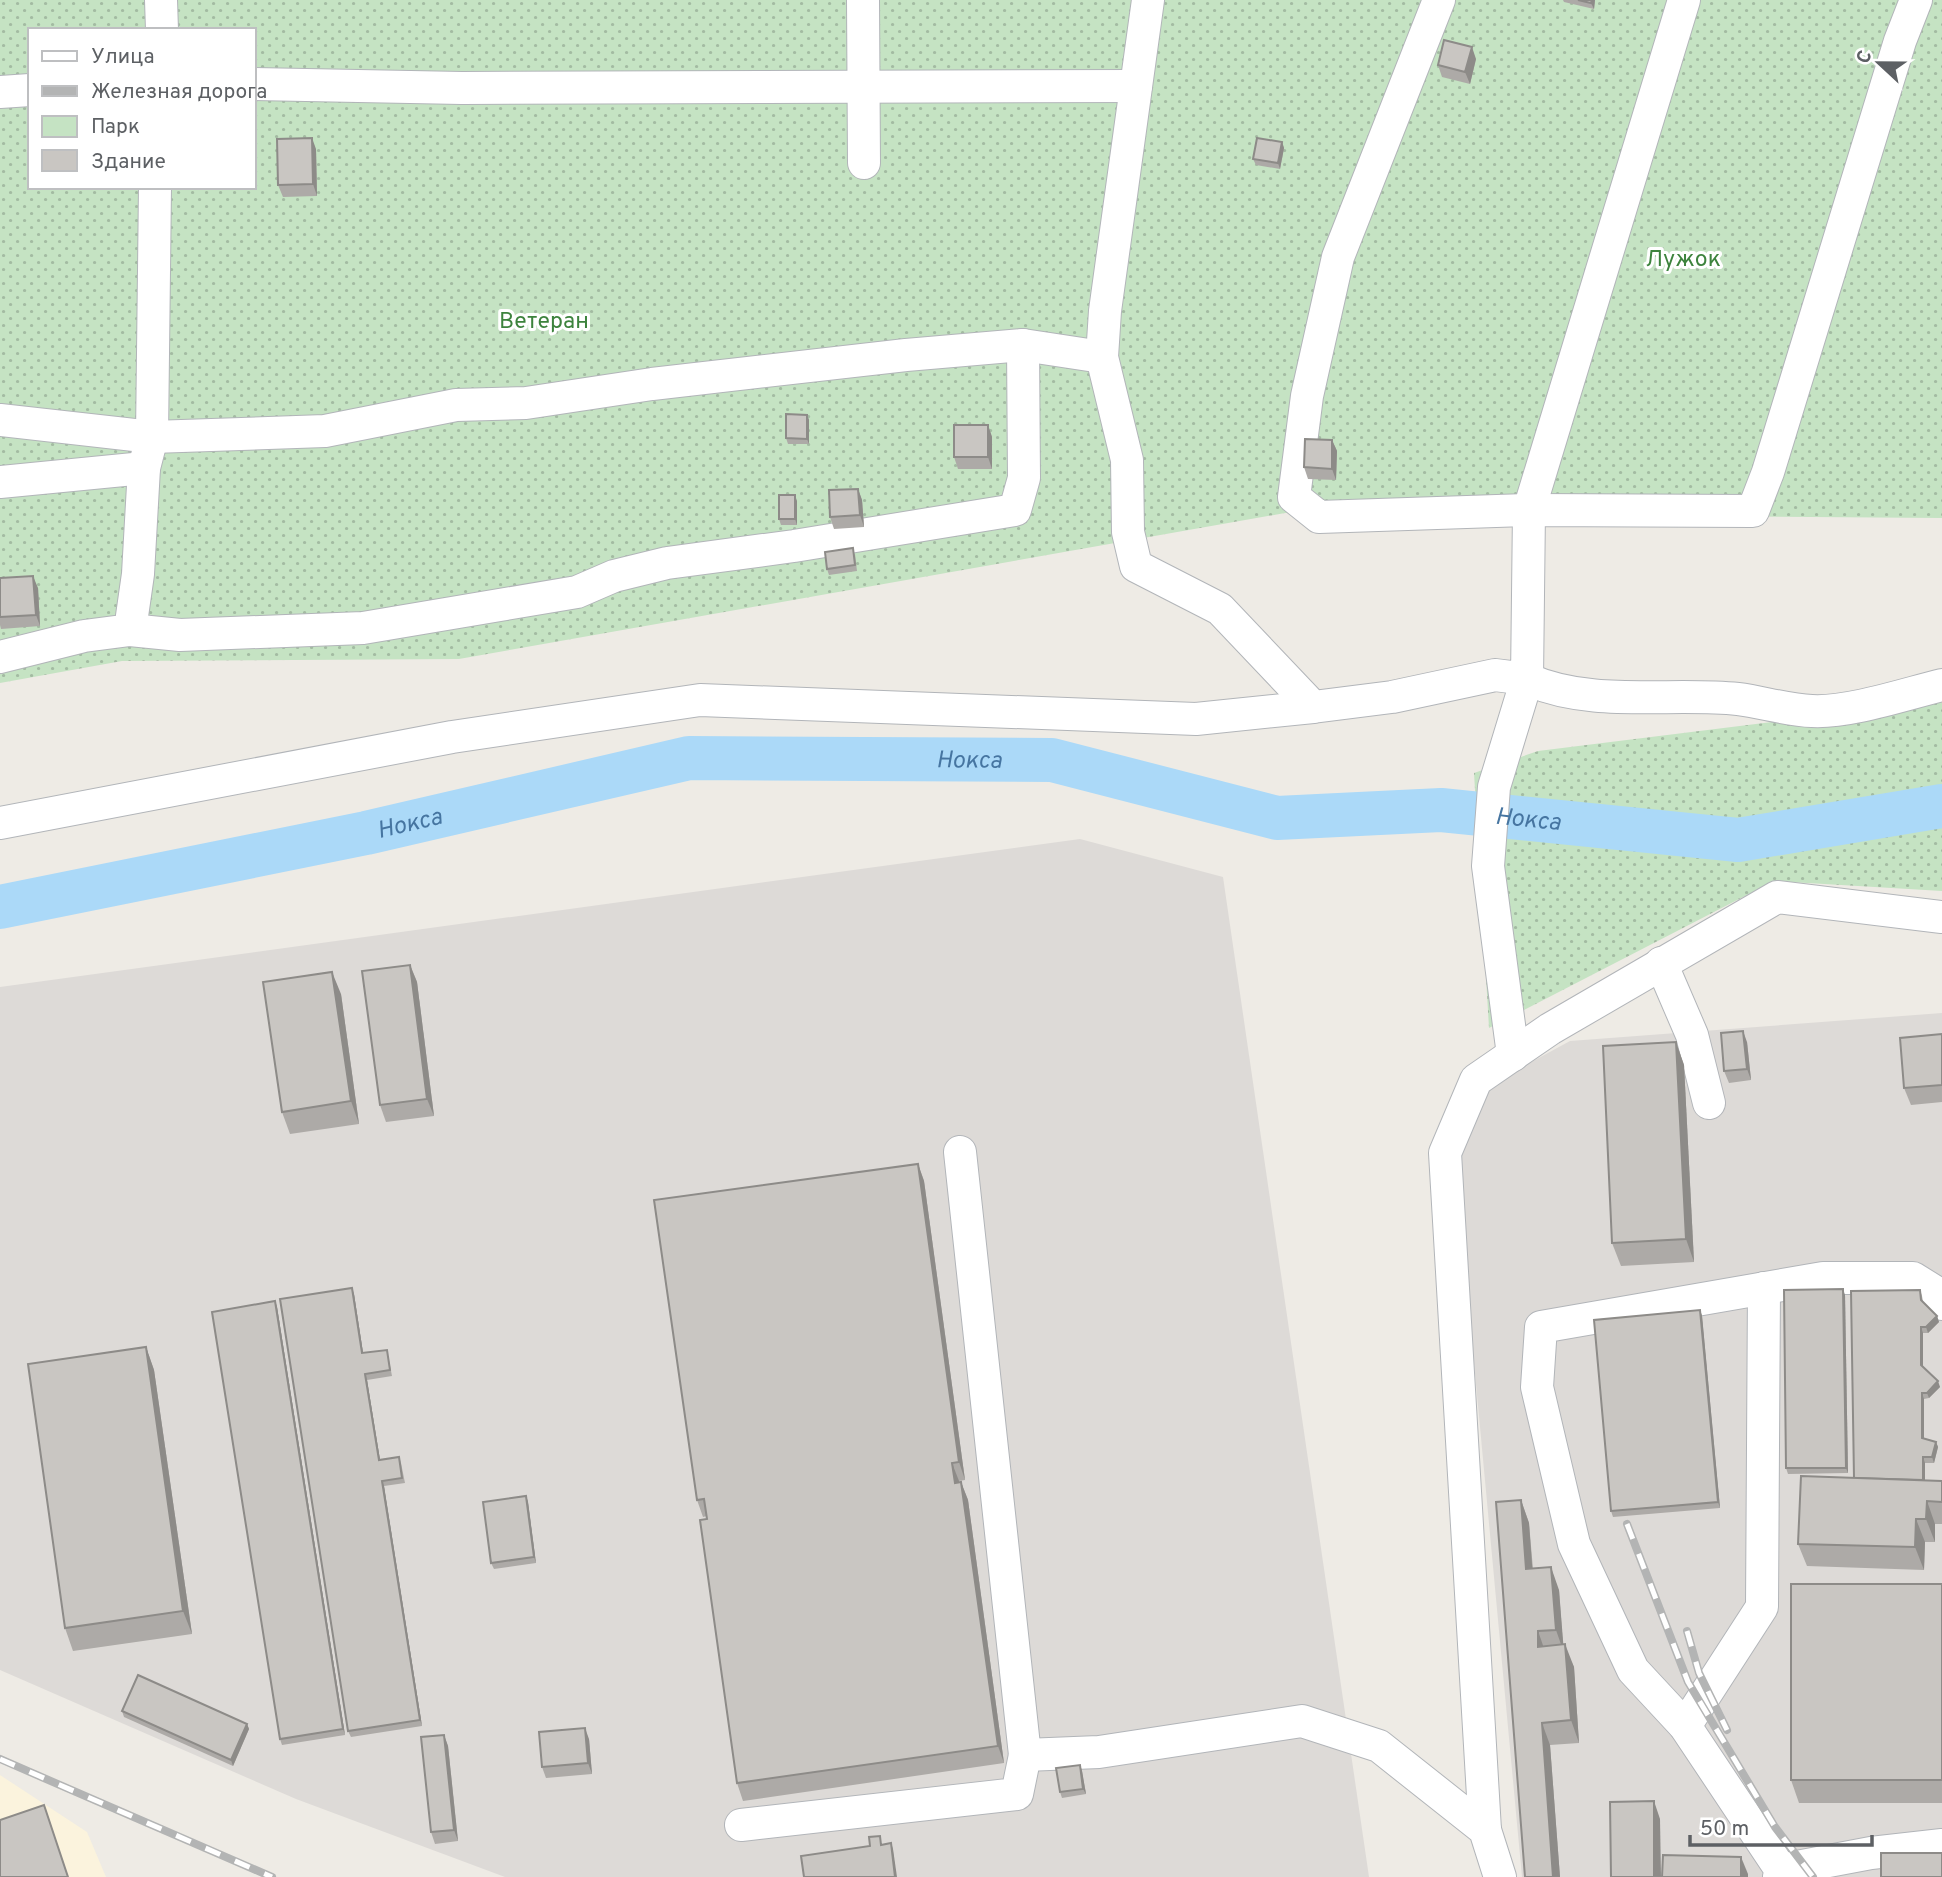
<svg xmlns="http://www.w3.org/2000/svg" width="1942" height="1877" viewBox="0 0 1942 1877" font-family="Overpass,sans-serif">
	<style>
		.commercial { fill: #fbf3dd }
		.industrial { fill: #dddad7 }
		.green { fill: url(#green-dots); fill-rule: evenodd }
		.lines { fill: none; stroke-linecap: round; stroke-linejoin: round }
		.river { stroke: #abd9f8; stroke-width: 44 }
		.minor-casing { stroke: #b2b5b9; stroke-width: 34 }
		.minor { stroke: #fff; stroke-width: 32 }
		.rail-casing { stroke: #b3b4b4; stroke-width: 8 }
		.rail { stroke: #fff; stroke-width: 5; stroke-dasharray: 16; stroke-linecap: butt }
		.wall { fill: #adaaa7 }
		.shaded-wall { fill: #8d8b88 }
		.building { fill: #c9c6c2; stroke: #8d8b88; stroke-width: 2 }
		.labels { text-anchor: middle; stroke-width: 6; stroke-linejoin: round; paint-order: stroke }
		.park-label { font-size: 23px; fill: #3d833d; stroke: #fff }
		.water-label { font-size: 24px; font-style: italic; fill: #4675a1; stroke: #fff }
	</style>
	<defs>
		<pattern id="green-dots" width="8" height="8" patternUnits="userSpaceOnUse" patternTransform="scale(1.75)"><rect width="8" height="8" fill="#c5e3c3"/><path d="M2 2h.1M6 6h.1" fill="none" stroke="#a3bba2" stroke-width="1.8" stroke-linecap="round"/></pattern>
	</defs>
	<rect width="100%" height="100%" fill="#eeebe5"/>
	<path class="commercial" d="M0,1775L87,1832L106,1877H0Z"/>
	<g class="industrial">
		<path d="M1080,839L1223,877L1369,1877H505L296,1799L0,1670V987Z"/>
		<path d="M1942,1013V1877H1522L1455,1159L1485,1087L1570,1041Z"/>
	</g>
	<g class="green">
		<path d="M0,0H1942V518L1285,513L459,659L122,661L0,683ZM30,30H254V187H30Z"/>
		<path d="M1942,701V891L1774,881L1489,1028L1474,773L1538,751Z"/>
	</g>
	<g class="lines">
		<path class="river" id="s1" d="M0,907L366,833L689,758L1052,760L1277,818L1441,810L1738,840L1942,806"/>
		<g class="minor-casing">
			<g id="minor">
				<path d="M161,0L162,30"/>
				<path d="M863,0L864,163"/>
				<path d="M1148,0L1105,311L1102,357L1127,460L1128,532L1136,566L1220,609L1313,707L1392,697L1495,675L1527,679L1529,510L1684,0"/>
				<path d="M1439,0L1338,257L1307,396L1294,497L1319,517L1529,510L1753,511L1768,472L1900,41L1916,0"/>
				<path d="M254,84L462,88L1136,86"/>
				<path d="M0,92L30,90"/>
				<path d="M0,420L152,437L325,431L456,405L526,403L652,384L906,355L1023,345L1102,357"/>
				<path d="M0,482L144,468"/>
				<path d="M130,630L180,635L363,628L577,592L614,576L667,563L794,546L1015,510L1024,478L1023,345"/>
				<path d="M0,657L84,636L130,630L138,574L144,468L152,437L155,187"/>
				<path d="M0,823L452,737L700,700L1196,719L1313,707"/>
				<path d="M1661,963L1692,1035L1709,1103"/>
				<path d="M1513,1055L1488,866L1494,787L1527,679C1591,708 1670,692 1738,699C1762,702 1787,710 1812,711C1849,713 1905,694 1942,685"/>
				<path d="M960,1152L1025,1755L1099,1752L1302,1721L1379,1746L1485,1830L1500,1877"/>
				<path d="M1685,1726L1762,1607L1764,1288"/>
				<path d="M741,1825L1017,1794L1025,1755"/>
				<path d="M1485,1830L1445,1153L1476,1080L1550,1029L1777,897L1942,917"/>
				<path d="M1781,1870L1871,1853L1942,1845"/>
				<path d="M1779,1877L1781,1870L1685,1726L1633,1670L1574,1544L1537,1387L1541,1327L1823,1278H1913L1937,1293L1942,1304"/>
			</g>
		</g>
		<use href="#minor" class="minor"/>
		<g class="rail-casing">
			<g id="rail">
				<path d="M1627,1524L1688,1682L1775,1827L1813,1877"/>
				<path d="M1687,1631L1699,1673L1727,1730"/>
				<path d="M0,1759L272,1877"/>
			</g>
		</g>
		<use href="#rail" class="rail"/>
	</g>
	<g class="wall">
		<path d="M1563,0H1595L1594,9L1564,2Z"/>
		<path d="M1476,59L1470,84L1442,77L1438,65Z"/>
		<path d="M1282,142L1284,148L1280,169L1256,165L1253,159Z"/>
		<path d="M316,149L317,196L283,197L278,185Z"/>
		<path d="M807,415L809,420V444H788L786,438Z"/>
		<path d="M988,425L992,437V469H958L954,457Z"/>
		<path d="M1332,440L1337,451L1336,480L1308,479L1304,467Z"/>
		<path d="M858,489L862,500L864,527L834,529L830,517Z"/>
		<path d="M797,501V525H781L779,519Z"/>
		<path d="M855,554L857,571L829,575L827,569Z"/>
		<path d="M0,578L38,588L40,626L1,629L0,625Z"/>
		<path d="M410,965L417,982L434,1116L386,1122L380,1105Z"/>
		<path d="M341,994L359,1124L290,1134L282,1112Z"/>
		<path d="M1942,1034V1102L1911,1105L1904,1088Z"/>
		<path d="M1676,1042L1684,1065L1694,1262L1621,1266L1612,1243Z"/>
		<path d="M1747,1042L1751,1080L1729,1083L1724,1071Z"/>
		<path d="M918,1164L924,1181L965,1480L959,1481V1483L961,1482L968,1500L1004,1763L743,1801L737,1783L707,1516L703,1517L697,1500Z"/>
		<path d="M1920,1290L1922,1296L1923,1302L1937,1316L1939,1322L1928,1333H1923V1367L1940,1387L1929,1398L1924,1399V1438L1936,1442L1938,1447L1934,1463H1925V1480L1942,1481V1524H1935V1542H1925L1924,1570L1807,1566L1798,1544L1854,1478Z"/>
		<path d="M354,1294L363,1353L387,1350L392,1376L367,1380L380,1460L399,1457L401,1463L405,1483L384,1486L422,1726L351,1737L348,1731Z"/>
		<path d="M1845,1295L1848,1473L1788,1474L1786,1468Z"/>
		<path d="M275,1301L277,1307L345,1735L282,1745L280,1739Z"/>
		<path d="M1700,1310L1702,1316L1720,1508L1613,1517L1611,1511Z"/>
		<path d="M146,1347L154,1370L192,1634L73,1651L65,1628Z"/>
		<path d="M526,1496L528,1502L536,1563L494,1569L491,1563Z"/>
		<path d="M1521,1500L1529,1523L1533,1569L1559,1590L1563,1645L1574,1667L1579,1743L1550,1745L1560,1877H1525Z"/>
		<path d="M1942,1584V1803H1799L1791,1780Z"/>
		<path d="M122,1711L247,1724L249,1729L233,1766L124,1717Z"/>
		<path d="M444,1735L448,1746L458,1841L435,1844L431,1832Z"/>
		<path d="M589,1739L592,1774L546,1778L542,1767Z"/>
		<path d="M1080,1765L1082,1771L1086,1794L1062,1798L1060,1792Z"/>
	</g>
	<g class="shaded-wall">
		<path d="M1592,0H1595L1594,9L1591,3Z"/>
		<path d="M1472,47L1476,59L1470,84L1465,72Z"/>
		<path d="M312,138L316,149L317,196L313,184Z"/>
		<path d="M1282,142L1284,148L1280,169L1278,163Z"/>
		<path d="M807,415L809,420V444L807,439Z"/>
		<path d="M988,425L992,437V469L988,457Z"/>
		<path d="M1332,440L1337,451L1336,480L1332,469Z"/>
		<path d="M858,489L862,500L864,527L860,515Z"/>
		<path d="M795,495L797,501V525L795,519Z"/>
		<path d="M33,576L38,588L40,626L36,615Z"/>
		<path d="M410,965L417,982L434,1116L427,1099Z"/>
		<path d="M332,972L341,994L359,1124L351,1101Z"/>
		<path d="M1743,1031L1747,1042L1751,1080L1747,1069Z"/>
		<path d="M1676,1042L1684,1065L1694,1262L1686,1239Z"/>
		<path d="M918,1164L924,1181L965,1480L959,1462Z"/>
		<path d="M352,1288L354,1294L364,1359L362,1353Z"/>
		<path d="M1843,1289L1845,1295L1848,1473L1846,1468Z"/>
		<path d="M275,1301L277,1307L345,1735L343,1729Z"/>
		<path d="M1700,1310L1702,1316L1720,1508L1718,1502Z"/>
		<path d="M1937,1316L1939,1322L1928,1333L1926,1327Z"/>
		<path d="M1921,1327L1923,1333V1371L1921,1365Z"/>
		<path d="M146,1347L154,1370L192,1634L183,1611Z"/>
		<path d="M365,1374L367,1380L381,1466L379,1460Z"/>
		<path d="M1938,1381L1940,1387L1929,1398L1927,1393Z"/>
		<path d="M1922,1393L1924,1399V1443L1922,1438Z"/>
		<path d="M1936,1442L1938,1447L1934,1463L1932,1457Z"/>
		<path d="M1923,1457L1925,1463V1489L1923,1483Z"/>
		<path d="M952,1463L959,1481L961,1501L955,1483Z"/>
		<path d="M382,1481L384,1486L422,1726L420,1720Z"/>
		<path d="M961,1482L968,1500L1004,1763L998,1746Z"/>
		<path d="M526,1496L528,1502L536,1563L534,1557Z"/>
		<path d="M1521,1500L1529,1523L1534,1592L1526,1569Z"/>
		<path d="M1927,1501L1935,1524V1542L1926,1519Z"/>
		<path d="M1916,1519L1925,1542L1924,1570L1915,1547Z"/>
		<path d="M1551,1567L1559,1590L1564,1653L1556,1630Z"/>
		<path d="M1538,1631L1546,1654L1538,1647Z"/>
		<path d="M1565,1644L1574,1667L1579,1743L1571,1720Z"/>
		<path d="M1542,1723L1550,1745L1560,1877H1553Z"/>
		<path d="M247,1724L249,1729L233,1766L231,1760Z"/>
		<path d="M585,1728L589,1739L592,1774L588,1763Z"/>
		<path d="M444,1735L448,1746L458,1841L454,1830Z"/>
		<path d="M1080,1765L1082,1771L1086,1794L1083,1789Z"/>
		<path d="M1654,1801L1660,1819L1661,1877H1654Z"/>
		<path d="M891,1843L893,1849L897,1877H895Z"/>
		<path d="M1741,1857L1748,1874V1877H1741Z"/>
	</g>
	<g class="building">
		<path d="M1578,0H1592L1591,3Z"/>
		<path d="M1444,40L1472,47L1465,72L1438,65Z"/>
		<path d="M312,138L313,184L278,185L277,139Z"/>
		<path d="M1257,138L1282,142L1278,163L1253,159Z"/>
		<path d="M786,414L807,415V439L786,438Z"/>
		<rect x="954" y="425" width="34" height="32"/>
		<path d="M1305,439L1332,440V469L1304,467Z"/>
		<path d="M858,489L860,515L830,517L829,490Z"/>
		<rect x="779" y="495" width="16" height="24"/>
		<path d="M853,548L855,565L827,569L825,552Z"/>
		<path d="M33,576L36,615L0,617V578Z"/>
		<path d="M410,965L427,1099L380,1105L362,971Z"/>
		<path d="M332,972L351,1101L282,1112L263,982Z"/>
		<path d="M1743,1031L1747,1069L1724,1071L1721,1033Z"/>
		<path d="M1942,1034V1085L1904,1088L1900,1038Z"/>
		<path d="M1676,1042L1686,1239L1612,1243L1603,1046Z"/>
		<path d="M918,1164L959,1462L952,1463L955,1483L961,1482L998,1746L737,1783L700,1520L707,1519L704,1499L697,1500L654,1200Z"/>
		<path d="M352,1288L362,1353L387,1350L390,1370L365,1374L379,1460L399,1457L402,1478L382,1481L420,1720L348,1731L280,1299Z"/>
		<path d="M1843,1289L1846,1468H1786L1784,1290Z"/>
		<path d="M1920,1290L1921,1300L1937,1316L1926,1327H1921V1365L1938,1381L1927,1393H1922V1438L1936,1442L1932,1457H1923V1480L1854,1478L1851,1291Z"/>
		<path d="M275,1301L343,1729L280,1739L212,1312Z"/>
		<path d="M1700,1310L1718,1502L1611,1511L1594,1320Z"/>
		<path d="M146,1347L183,1611L65,1628L28,1364Z"/>
		<path d="M1801,1476L1942,1481V1502L1927,1501L1926,1519H1916L1915,1547L1798,1544Z"/>
		<path d="M526,1496L534,1557L491,1563L483,1502Z"/>
		<path d="M1521,1500L1526,1569L1551,1567L1556,1630L1538,1631V1647L1565,1644L1571,1720L1542,1723L1553,1877H1525L1496,1502Z"/>
		<rect x="1791" y="1584" width="151" height="196"/>
		<path d="M138,1675L247,1724L231,1760L122,1711Z"/>
		<path d="M585,1728L588,1763L542,1767L539,1732Z"/>
		<path d="M444,1735L454,1830L431,1832L421,1737Z"/>
		<path d="M1080,1765L1083,1789L1060,1792L1056,1768Z"/>
		<path d="M1654,1801V1877H1611L1610,1802Z"/>
		<path d="M44,1805L68,1877H0V1820Z"/>
		<path d="M880,1836L881,1845L891,1843L895,1877H804L801,1856L870,1846L869,1837Z"/>
		<rect x="1881" y="1853" width="61" height="24"/>
		<path d="M1663,1855L1741,1857V1877H1662Z"/>
	</g>
	<g class="labels">
		<g class="park-label">
			<text x="1683" y="266">Лужок</text>
			<text x="544" y="328">Ветеран</text>
		</g>
		<g class="water-label">
			<text dy="8" stroke="none"><textPath href="#s1" startOffset="985">Нокса</textPath></text>
			<text dy="8" stroke="none"><textPath href="#s1" startOffset="1552">Нокса</textPath></text>
			<text dy="8" stroke="none"><textPath href="#s1" startOffset="418">Нокса</textPath></text>
		</g>
	</g>
	<rect x="28" y="28" width="228" height="161" fill="#ffffff" stroke="#bebfc1" stroke-width="2"/>
	<rect x="42" y="51" width="35" height="10" fill="#ffffff" stroke="#bebfc1" stroke-width="2"/>
	<text x="91" y="63" font-size="21" fill="#5d6064">Улица</text>
	<rect x="42" y="86" width="35" height="10" fill="#b3b4b4" stroke="#bebfc1" stroke-width="2"/>
	<text x="91" y="98" font-size="21" fill="#5d6064">Железная дорога</text>
	<rect x="42" y="116" width="35" height="21" fill="#c5e3c3" stroke="#bebfc1" stroke-width="2"/>
	<text x="91" y="133" font-size="21" fill="#5d6064">Парк</text>
	<rect x="42" y="150" width="35" height="21" fill="#c9c6c2" stroke="#bebfc1" stroke-width="2"/>
	<text x="91" y="168" font-size="21" fill="#5d6064">Здание</text>
	<g transform="translate(1879 63) rotate(292)" stroke="#ffffff" stroke-width="5" paint-order="stroke">
	<path d="M0-5L12 26L0 18L-12 26Z" fill="#5d6064"/>
	<text y="-10" font-size="19" font-weight="bold" text-anchor="middle" fill="#5d6064">С</text>
	</g>
	<path d="M1690 1835v10h182v-10" fill="none" stroke="#5d6064" stroke-width="3.5"/>
	<text x="1700" y="1835" font-size="21" fill="#5d6064" stroke="#ffffff" stroke-width="5" paint-order="stroke">50 m</text>
</svg>
